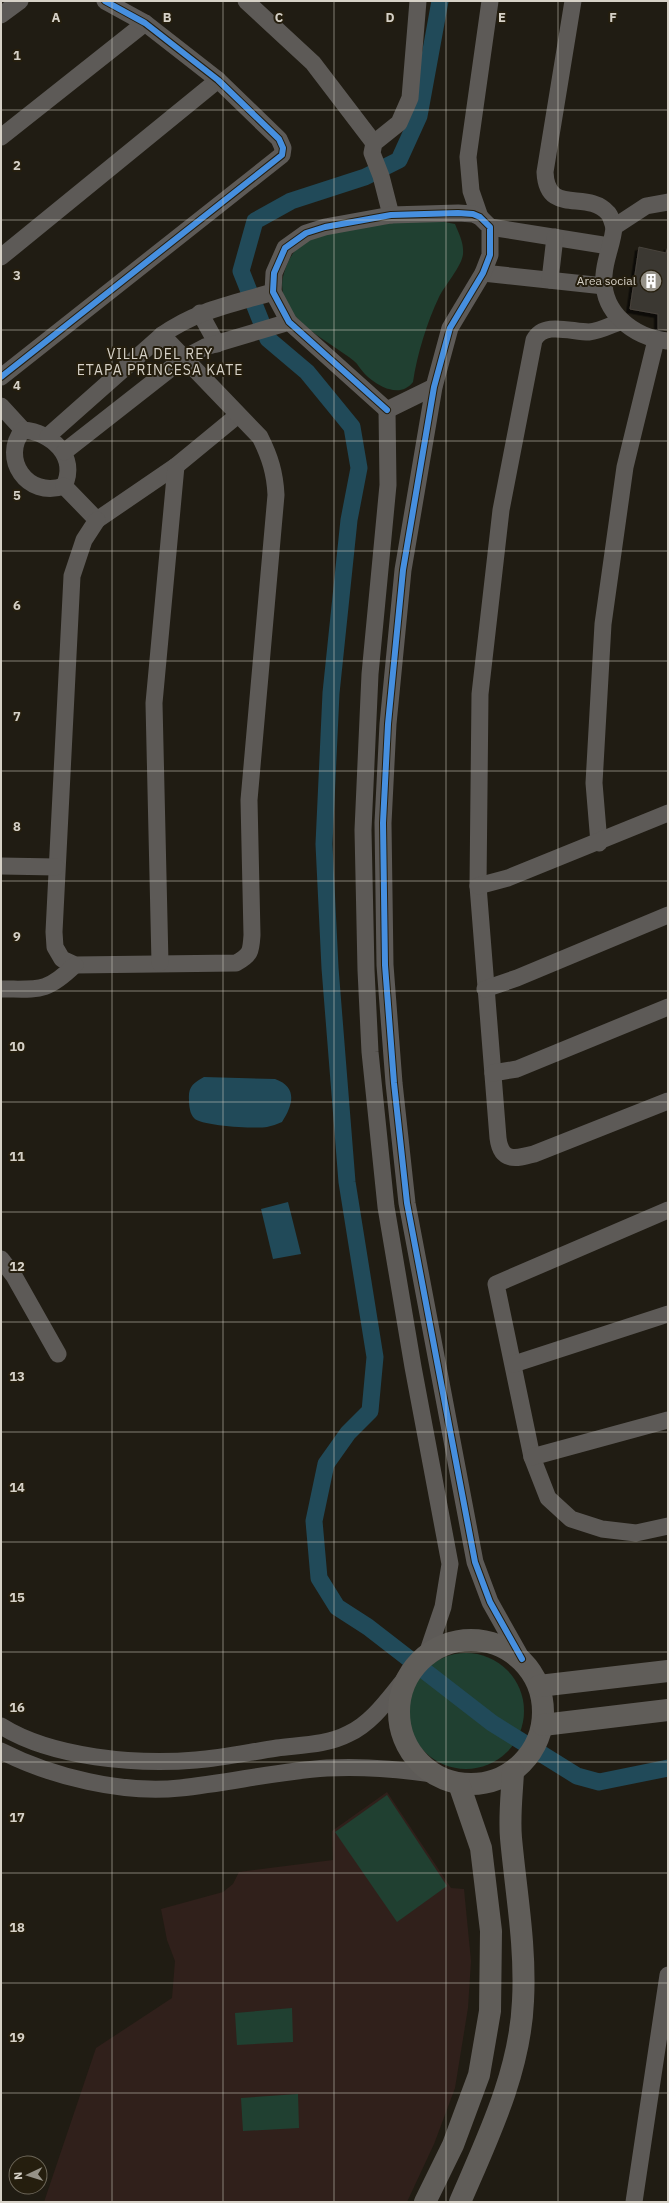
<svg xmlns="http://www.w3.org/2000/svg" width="669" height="2203" viewBox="0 0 669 2203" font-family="'IBM Plex Sans',sans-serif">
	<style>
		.education { fill: #30201b }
		.green { fill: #204031 }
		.water { fill: #214a59 }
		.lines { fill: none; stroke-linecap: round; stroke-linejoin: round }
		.canal { stroke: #214a59; stroke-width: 17 }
		.building { fill: #3b3730; stroke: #48433d; filter: url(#shadow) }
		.street { stroke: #5d5a57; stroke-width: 17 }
		.secondary { stroke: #605d59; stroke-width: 22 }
		.cycleway-casing { stroke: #251e0e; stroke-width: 8 }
		.cycleway { stroke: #468fdf; stroke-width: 6 }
		.grid { fill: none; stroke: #d6d1c7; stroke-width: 1; stroke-opacity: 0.55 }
		.labels { text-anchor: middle; stroke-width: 4; stroke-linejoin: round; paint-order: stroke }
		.poi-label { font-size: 12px; fill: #d6d1c7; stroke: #251e0e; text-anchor: end }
		.quarter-label { font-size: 14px; letter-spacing: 1px; fill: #d6d1c7; stroke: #251e0e }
		.grid-label { font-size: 13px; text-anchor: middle; font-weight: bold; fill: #d6d1c7; stroke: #251e0e; stroke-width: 4; stroke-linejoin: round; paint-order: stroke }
	</style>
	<defs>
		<filter id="shadow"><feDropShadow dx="-3.5" dy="3.5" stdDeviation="0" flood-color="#0009"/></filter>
	</defs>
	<rect width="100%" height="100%" fill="#201c13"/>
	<path class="education" d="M387,1792L451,1888L464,1889L471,1961L468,2008L455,2088L434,2144L407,2202H44L96,2048L172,1998L175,1961L167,1940L161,1909L223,1892L233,1884L239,1872L333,1860L332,1831Z"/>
	<g class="green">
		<path d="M416,220L439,221L455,224C459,234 464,243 463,254C462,266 445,285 439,297C427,322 417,355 413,382C407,390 398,392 389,389C382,388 368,378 364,373C360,369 358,364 354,361C328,340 271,316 284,273C287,263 291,254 299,247C321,228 386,225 416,220Z"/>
		<circle cx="466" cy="1711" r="58"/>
		<path d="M387,1795L447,1886L397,1922L335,1832Z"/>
		<path d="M292,2008L293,2042L237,2045L235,2013Z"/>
		<path d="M298,2094L299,2128L243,2131L241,2098Z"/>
	</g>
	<g class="water">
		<path d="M204,1077L275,1079C298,1087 293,1105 282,1122C277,1124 272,1126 267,1127C256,1129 200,1126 194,1118C190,1114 189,1106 189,1100C188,1087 193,1083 204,1077Z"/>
		<path d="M288,1202L301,1254L273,1259L261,1209Z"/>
	</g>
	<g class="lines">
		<path class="canal" d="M440,1L419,116L399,160L365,177L291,201L255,221L241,271L268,339L307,372L352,427L359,468L349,520L331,693L324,844L330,968L347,1182L375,1357L370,1411L348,1433L326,1464L314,1521L319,1578L337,1607L368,1627L492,1723L577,1776L599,1782L668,1768"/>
	</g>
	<path class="building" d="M668,246V330L658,329V314L630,309L639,247L666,253Z"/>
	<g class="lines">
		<g class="street">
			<path d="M246,1L313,63L374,143"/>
			<path d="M573,1L545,172C547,217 587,189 608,213C611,216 612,222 614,227"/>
			<path d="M1,15L20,1"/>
			<path d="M1,137L145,23"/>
			<path d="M391,215L381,176L372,153L374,143L399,123L410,98L418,1"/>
			<path d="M480,217L471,191L468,157L490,1"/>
			<path d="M490,227L609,246"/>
			<path d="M1,257L218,80"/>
			<path d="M483,273L604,286"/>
			<path d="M550,280L555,237"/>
			<path d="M200,313L217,344"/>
			<path d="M622,321C611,325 600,331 589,332C571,332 544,321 534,340L501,510L480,694L478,886L498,1138C501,1162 515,1159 534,1154L668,1101"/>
			<path d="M667,341C634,337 601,313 604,275C605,258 613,243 614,227L646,206L668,202"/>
			<path d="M1,377L282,155L283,148L279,139L218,80L145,23L105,1"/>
			<path d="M1,406L23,430"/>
			<path d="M387,410L289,322L273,292L274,273L285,248L306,233L325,227L391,215L458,213L473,214L480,217L490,227V255L483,273L450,328L434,387L403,570L388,724L383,823L385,965L394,1083L407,1203L475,1562L490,1602L522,1659"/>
			<path d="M387,410L388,485L370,674L363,830L366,970L370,1052L386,1207L413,1367L450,1564L443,1607L427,1654"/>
			<path d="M387,410L434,387"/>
			<path d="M23,430C52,432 78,457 64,486C27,499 0,458 23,430Z"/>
			<path d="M48,436L162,335C197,310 233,304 273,292"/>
			<path d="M64,452L184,358L205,347L289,322"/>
			<path d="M64,486L97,520L176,466L238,415"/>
			<path d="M97,520L84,540L72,576L54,932L55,947L62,959L75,965L236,963C251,955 251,951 252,935L249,800L276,495C275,473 270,457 260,437L162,335"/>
			<path d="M599,843L594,783L603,624L625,467L656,340"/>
			<path d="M1,866L56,867"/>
			<path d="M478,886L508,878L668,813"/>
			<path d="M160,963L154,703L176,466"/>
			<path d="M1,989C39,989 46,993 75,965"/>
			<path d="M485,989L517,978L668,915"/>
			<path d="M493,1073L517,1069L668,1007"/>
			<path d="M668,1210L496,1284L532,1457L548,1498L571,1519L602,1529L636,1533L668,1526"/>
			<path d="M1,1259L14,1276L58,1354"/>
			<path d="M514,1364L668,1314"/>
			<path d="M532,1457L668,1420"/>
			<path d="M1,1726C52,1758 137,1765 196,1760C223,1758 250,1752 277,1748C300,1745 327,1745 348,1734C373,1723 391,1695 408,1675"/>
			<path d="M1,1751C52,1777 123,1794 180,1788C229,1783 278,1771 327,1768C363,1766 398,1769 433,1774"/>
			<path d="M634,2202L668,1975"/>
		</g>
		<g class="secondary">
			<circle cx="471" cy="1712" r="72"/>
			<path d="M539,1686L668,1671"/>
			<path d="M543,1725L668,1710"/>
			<path d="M425,2202L453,2145L479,2075L490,2011L491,1931L481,1848L459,1784"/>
			<path d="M460,2202C488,2137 520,2072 523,2001C526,1946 516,1893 511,1838C509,1816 512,1793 513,1772"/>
		</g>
		<g class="cycleway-casing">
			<g id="cycleway">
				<path d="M1,377L282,155L283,148L279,139L218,80L145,23L105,1"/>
				<path d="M387,410L289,322L273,292L274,273L285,248L306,233L325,227L391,215L458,213L473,214L480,217L490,227V255L483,273L450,328L434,387L403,570L388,724L383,823L385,965L394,1083L407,1203L475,1562L490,1602L522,1659"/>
			</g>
		</g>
		<use href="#cycleway" class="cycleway"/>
	</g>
	<path class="grid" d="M112,1V2202M223,1V2202M334,1V2202M446,1V2202M558,1V2202M1,110H668M1,220H668M1,330H668M1,441H668M1,551H668M1,661H668M1,771H668M1,881H668M1,991H668M1,1102H668M1,1212H668M1,1322H668M1,1432H668M1,1542H668M1,1652H668M1,1762H668M1,1873H668M1,1983H668M1,2093H668"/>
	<defs>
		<g id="building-disc" transform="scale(1.15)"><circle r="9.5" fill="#969288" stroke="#251e0e"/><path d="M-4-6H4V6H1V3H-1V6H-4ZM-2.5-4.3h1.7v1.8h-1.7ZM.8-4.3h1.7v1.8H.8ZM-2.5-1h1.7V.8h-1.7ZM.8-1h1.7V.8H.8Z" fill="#fff"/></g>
	</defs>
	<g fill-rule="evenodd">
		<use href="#building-disc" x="651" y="281"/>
	</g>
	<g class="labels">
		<g class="poi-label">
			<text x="636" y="285">Area social</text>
		</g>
		<g class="quarter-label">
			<text x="160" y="359">VILLA DEL REY<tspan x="160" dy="16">ETAPA PRINCESA KATE</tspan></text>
		</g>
	</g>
	<g class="grid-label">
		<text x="56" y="22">A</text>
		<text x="167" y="22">B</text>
		<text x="279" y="22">C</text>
		<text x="390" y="22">D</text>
		<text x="502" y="22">E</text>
		<text x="613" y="22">F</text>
		<text x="17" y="60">1</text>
		<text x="17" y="170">2</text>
		<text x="17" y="280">3</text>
		<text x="17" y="390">4</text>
		<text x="17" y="500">5</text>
		<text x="17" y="610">6</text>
		<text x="17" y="721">7</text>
		<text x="17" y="831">8</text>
		<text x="17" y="941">9</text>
		<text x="17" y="1051">10</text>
		<text x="17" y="1161">11</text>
		<text x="17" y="1271">12</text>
		<text x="17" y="1381">13</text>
		<text x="17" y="1492">14</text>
		<text x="17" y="1602">15</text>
		<text x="17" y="1712">16</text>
		<text x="17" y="1822">17</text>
		<text x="17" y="1932">18</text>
		<text x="17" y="2042">19</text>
	</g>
	<rect width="669" height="2203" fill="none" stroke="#d6d1c7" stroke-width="4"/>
	<g transform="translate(28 2175) rotate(266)"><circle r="19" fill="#251e0e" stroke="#6c6658"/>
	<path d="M0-3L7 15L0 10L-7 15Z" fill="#969288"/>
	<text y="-6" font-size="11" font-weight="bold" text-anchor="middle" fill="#d6d1c7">N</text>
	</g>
</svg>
